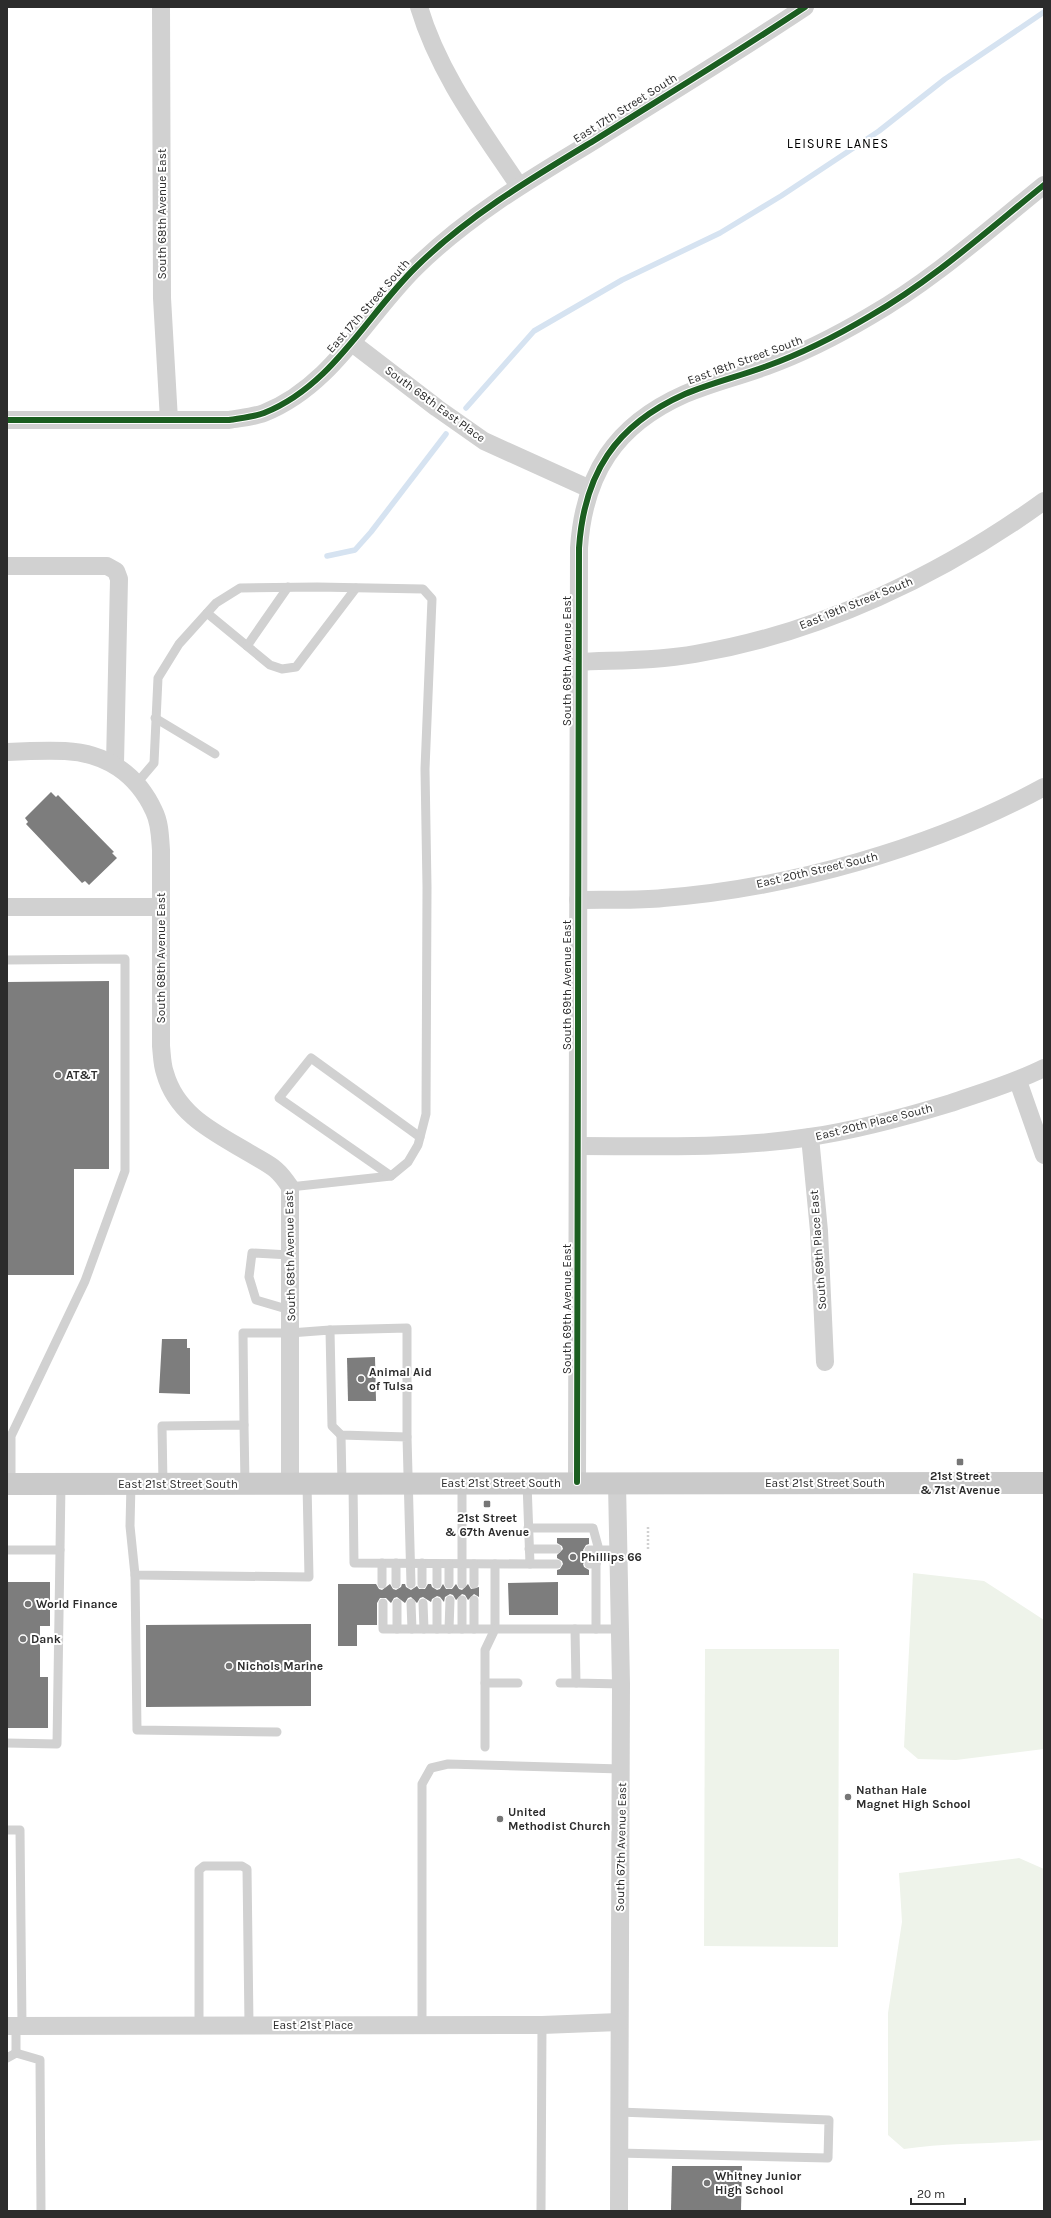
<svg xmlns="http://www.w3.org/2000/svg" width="1051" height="2218" viewBox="0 0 1051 2218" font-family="Karla,sans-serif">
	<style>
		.green { fill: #eef3ea }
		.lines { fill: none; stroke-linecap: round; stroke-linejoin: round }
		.stream { stroke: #d6e3f1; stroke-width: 5.5 }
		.building { fill: #7d7d7d }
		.path { stroke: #d1d1d1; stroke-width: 2.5; stroke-dasharray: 2 2; stroke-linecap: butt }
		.lane { stroke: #d1d1d1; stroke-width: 9 }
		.street { stroke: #d1d1d1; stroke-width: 18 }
		.secondary { stroke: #cacaca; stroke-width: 22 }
		.cycleway-casing { stroke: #fff; stroke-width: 8 }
		.cycleway { stroke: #1b5e20; stroke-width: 6 }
		.poi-dot { fill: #767676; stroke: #fff; stroke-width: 1.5 }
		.labels { text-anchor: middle; stroke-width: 4; stroke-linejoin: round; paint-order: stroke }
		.street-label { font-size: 12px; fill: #2c2c2c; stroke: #fff }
		.poi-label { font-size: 12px; font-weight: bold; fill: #2c2c2c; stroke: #fff; text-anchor: start }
		.neighbourhood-label { font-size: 13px; letter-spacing: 1px; fill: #000; stroke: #fff }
	</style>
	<rect width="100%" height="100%" fill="#fff"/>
	<g class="green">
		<path d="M913,1573L984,1581L1044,1620V1749L956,1760L918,1759L904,1747Z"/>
		<path d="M705,1649H839L838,1947L704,1946Z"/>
		<path d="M1019,1858L1044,1869V2140C997,2144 950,2142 904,2149L888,2135V2013L902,1922L899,1873Z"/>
	</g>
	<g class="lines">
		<g class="stream">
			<path d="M466,408L534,331L622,280L720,233L781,196L879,131L945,79L1044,12"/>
			<path d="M327,556L355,550L371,532L446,434"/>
		</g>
	</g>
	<g class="building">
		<path d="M51,792L56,797L58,795L114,852L112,853L117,858L89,885L85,881L82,883L26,824L28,822L25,818Z"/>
		<path d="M109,981V1169H74V1275H7V982Z"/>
		<path d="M162,1339H187V1348H190V1394L159,1393Z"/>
		<path d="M375,1357L376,1401H348L347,1358Z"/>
		<path d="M557,1538H589V1544L586,1545L583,1550L584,1553L589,1556L583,1564L584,1567L589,1570V1575H557V1570L560,1569L563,1564L562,1561L557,1558V1555L563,1549L562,1546L557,1543Z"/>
		<path d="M7,1582H50V1626H40V1677H48V1728H7Z"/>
		<path d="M558,1582V1615H509L508,1583Z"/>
		<path d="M338,1584H376L379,1589L382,1590L390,1584L393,1589L396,1590L401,1587L402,1584H405L406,1587L411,1590L417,1586L419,1589H425L428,1584H431L432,1587L437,1590L440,1589L443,1584L446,1589H452L456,1584L459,1589L462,1590L468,1584L471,1589L479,1587V1597L474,1594L468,1600L465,1595L462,1594L456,1600L453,1595L450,1594L445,1597L444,1602L440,1597L437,1596L432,1599L431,1602L423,1597L420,1598L417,1603L411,1597L408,1598L405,1603L397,1597L394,1598L391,1603L386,1598H380L377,1603V1625H357V1646H338Z"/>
		<path d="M311,1624V1706L146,1707V1625Z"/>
		<path d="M672,2166H742L741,2211L671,2210Z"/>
	</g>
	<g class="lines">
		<path class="path" d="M648,1527V1550"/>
		<g class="lane">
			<path d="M207,613L270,665L282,669L296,667L356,588"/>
			<path d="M247,646L288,587"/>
			<path d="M155,718L215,754"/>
			<path d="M137,783L154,763L158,678L179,644L216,603L240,588L317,587L423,589L432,599L425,769L427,887L426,1114L418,1145L408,1162L391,1176L290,1187"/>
			<path d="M7,960L125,959V1171L85,1281L11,1436V1484"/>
			<path d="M391,1176L279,1098L311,1058L420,1137"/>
			<path d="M290,1255L252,1253L249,1277L256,1300L290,1310"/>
			<path d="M330,1330L407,1328V1437"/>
			<path d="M244,1425L243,1333H290L330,1330L332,1426L341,1435L407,1437L411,1584"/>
			<path d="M341,1435L342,1484"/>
			<path d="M462,1483V1584"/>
			<path d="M131,1484L130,1526L135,1575L309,1577L307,1484"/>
			<path d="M163,1484L162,1426L244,1425L245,1484"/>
			<path d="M353,1484L354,1563L530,1564L527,1483"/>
			<path d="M528,1528H593L599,1550H619"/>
			<path d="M529,1549H557"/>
			<path d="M7,1550H60L61,1484"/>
			<path d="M589,1550H599L596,1564H589"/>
			<path d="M382,1563V1584"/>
			<path d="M396,1563V1584"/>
			<path d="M422,1563V1584"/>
			<path d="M437,1564V1584"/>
			<path d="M449,1564V1584"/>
			<path d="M474,1564V1584"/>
			<path d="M530,1564H557"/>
			<path d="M135,1575L137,1730L277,1732"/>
			<path d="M462,1600V1629"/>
			<path d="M474,1600V1629"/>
			<path d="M437,1602V1629"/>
			<path d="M383,1603V1629H495V1564"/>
			<path d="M397,1603V1629"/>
			<path d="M411,1603L412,1629"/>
			<path d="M423,1603L424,1629"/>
			<path d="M449,1629L450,1600"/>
			<path d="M575,1629L576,1683L621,1684"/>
			<path d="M596,1629V1564"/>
			<path d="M485,1683H518"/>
			<path d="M560,1683H576"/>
			<path d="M7,1743L57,1744L60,1550"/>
			<path d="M485,1747V1650L495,1629H620"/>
			<path d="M7,1830H20L22,2026"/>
			<path d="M199,2025V1870L204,1866H242L247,1869L249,2025"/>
			<path d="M422,2025V1784L431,1768L448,1764L621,1769"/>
			<path d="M16,2026V2053"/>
			<path d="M7,2058L16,2053L40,2060L41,2211"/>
			<path d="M618,2153L828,2158L829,2120L619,2112"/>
			<path d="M541,2211L542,2025"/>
		</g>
		<g class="street">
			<path d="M161,7L162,298L169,420"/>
			<path d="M419,7C439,74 481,129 519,186"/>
			<path d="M351,342L437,408L484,441L590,489"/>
			<path d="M7,420H229C240,418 254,417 264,413C332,386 366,316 416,267C469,215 532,178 595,140C665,96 736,53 805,7"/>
			<path d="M7,566H107L116,571L119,579L115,764"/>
			<path d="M577,662C616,660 656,661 695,654C820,633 942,575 1044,501"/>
			<path d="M7,752C26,751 46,750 65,751C106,753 137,774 154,811C160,823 160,837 161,850V1046C162,1055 162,1065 165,1073C177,1116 216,1133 251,1154C271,1166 277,1167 290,1187V1484"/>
			<path d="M578,900C606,899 635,901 663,898C790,888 932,848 1044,787"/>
			<path d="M7,907H161"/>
			<path d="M1018,1081L1044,1155"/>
			<path d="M810,1137L819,1231L825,1362"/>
			<path d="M578,1146C655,1146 733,1149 810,1137C858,1130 905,1117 951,1103C983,1092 1014,1083 1044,1068"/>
			<path d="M577,1482L579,548C584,474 615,425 685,394C711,383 740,376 767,366C803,353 838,335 870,316C933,280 988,230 1044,185"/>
			<path d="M617,1483L621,1684L619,2211"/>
			<path d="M7,2026L542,2025L619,2022"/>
		</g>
		<path class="secondary" d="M7,1484L1044,1483"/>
		<g class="cycleway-casing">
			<g id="cycleway">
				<path d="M7,420H229C240,418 254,417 264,413C332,386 366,316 416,267C469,215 532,178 595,140C665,96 736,53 805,7"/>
				<path d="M577,1482L579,548C584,474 615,425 685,394C711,383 740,376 767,366C803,353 838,335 870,316C933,280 988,230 1044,185"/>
			</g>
		</g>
		<use href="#cycleway" class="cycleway"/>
	</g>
	<g class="poi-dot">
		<circle cx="58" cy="1075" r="4"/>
		<circle cx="361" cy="1379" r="4"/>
		<rect x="956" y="1458" width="8" height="8" rx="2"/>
		<rect x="483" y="1500" width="8" height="8" rx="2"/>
		<circle cx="573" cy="1557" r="4"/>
		<circle cx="28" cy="1604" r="4"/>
		<circle cx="23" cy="1639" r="4"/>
		<circle cx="229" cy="1666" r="4"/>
		<circle cx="848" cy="1797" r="4"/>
		<circle cx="500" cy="1819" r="4"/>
		<circle cx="707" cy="2183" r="4"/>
	</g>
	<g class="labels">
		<g class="street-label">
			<text transform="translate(625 108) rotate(-32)" y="4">East 17th Street South</text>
			<text transform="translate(162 214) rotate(-90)" y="4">South 68th Avenue East</text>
			<text transform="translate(368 306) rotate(-49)" y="4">East 17th Street South</text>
			<text transform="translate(745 360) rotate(-20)" y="4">East 18th Street South</text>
			<text transform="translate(435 404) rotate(36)" y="4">South 68th East Place</text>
			<text transform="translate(856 603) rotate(-22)" y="4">East 19th Street South</text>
			<text transform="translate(567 661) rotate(-90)" y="4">South 69th Avenue East</text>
			<text transform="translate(817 870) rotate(-13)" y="4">East 20th Street South</text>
			<text transform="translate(161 958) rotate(-90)" y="4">South 68th Avenue East</text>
			<text transform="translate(567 985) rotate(-90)" y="4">South 69th Avenue East</text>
			<text transform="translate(874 1122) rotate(-14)" y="4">East 20th Place South</text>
			<text transform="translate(818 1250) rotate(-94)" y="4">South 69th Place East</text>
			<text transform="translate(290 1256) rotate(-91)" y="4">South 68th Avenue East</text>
			<text transform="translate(567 1309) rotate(-90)" y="4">South 69th Avenue East</text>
			<text x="501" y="1487">East 21st Street South</text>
			<text x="825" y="1487">East 21st Street South</text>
			<text x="178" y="1488">East 21st Street South</text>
			<text transform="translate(621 1847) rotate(-89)" y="4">South 67th Avenue East</text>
			<text x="313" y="2029">East 21st Place</text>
		</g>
		<g class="poi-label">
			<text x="66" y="1079">AT&amp;T</text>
			<text x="369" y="1376">Animal Aid<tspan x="369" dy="14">of Tulsa</tspan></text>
			<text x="960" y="1480" text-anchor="middle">21st Street<tspan x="960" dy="14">&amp; 71st Avenue</tspan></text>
			<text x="487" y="1522" text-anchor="middle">21st Street<tspan x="487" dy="14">&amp; 67th Avenue</tspan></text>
			<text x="581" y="1561">Phillips 66</text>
			<text x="36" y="1608">World Finance</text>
			<text x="31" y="1643">Dank</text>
			<text x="237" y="1670">Nichols Marine</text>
			<text x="856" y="1794">Nathan Hale<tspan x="856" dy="14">Magnet High School</tspan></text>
			<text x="508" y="1816">United<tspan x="508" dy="14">Methodist Church</tspan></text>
			<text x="715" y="2180">Whitney Junior<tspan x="715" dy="14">High School</tspan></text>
		</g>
		<g class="neighbourhood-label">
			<text x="838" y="148">LEISURE LANES</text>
		</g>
	</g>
	<rect width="1051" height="2218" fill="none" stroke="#2c2c2c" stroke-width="16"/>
	<path d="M911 2198v6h54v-6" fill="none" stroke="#2c2c2c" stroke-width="2"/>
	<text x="917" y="2198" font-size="12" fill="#2c2c2c" stroke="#ffffff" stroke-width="3" paint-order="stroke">20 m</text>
</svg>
